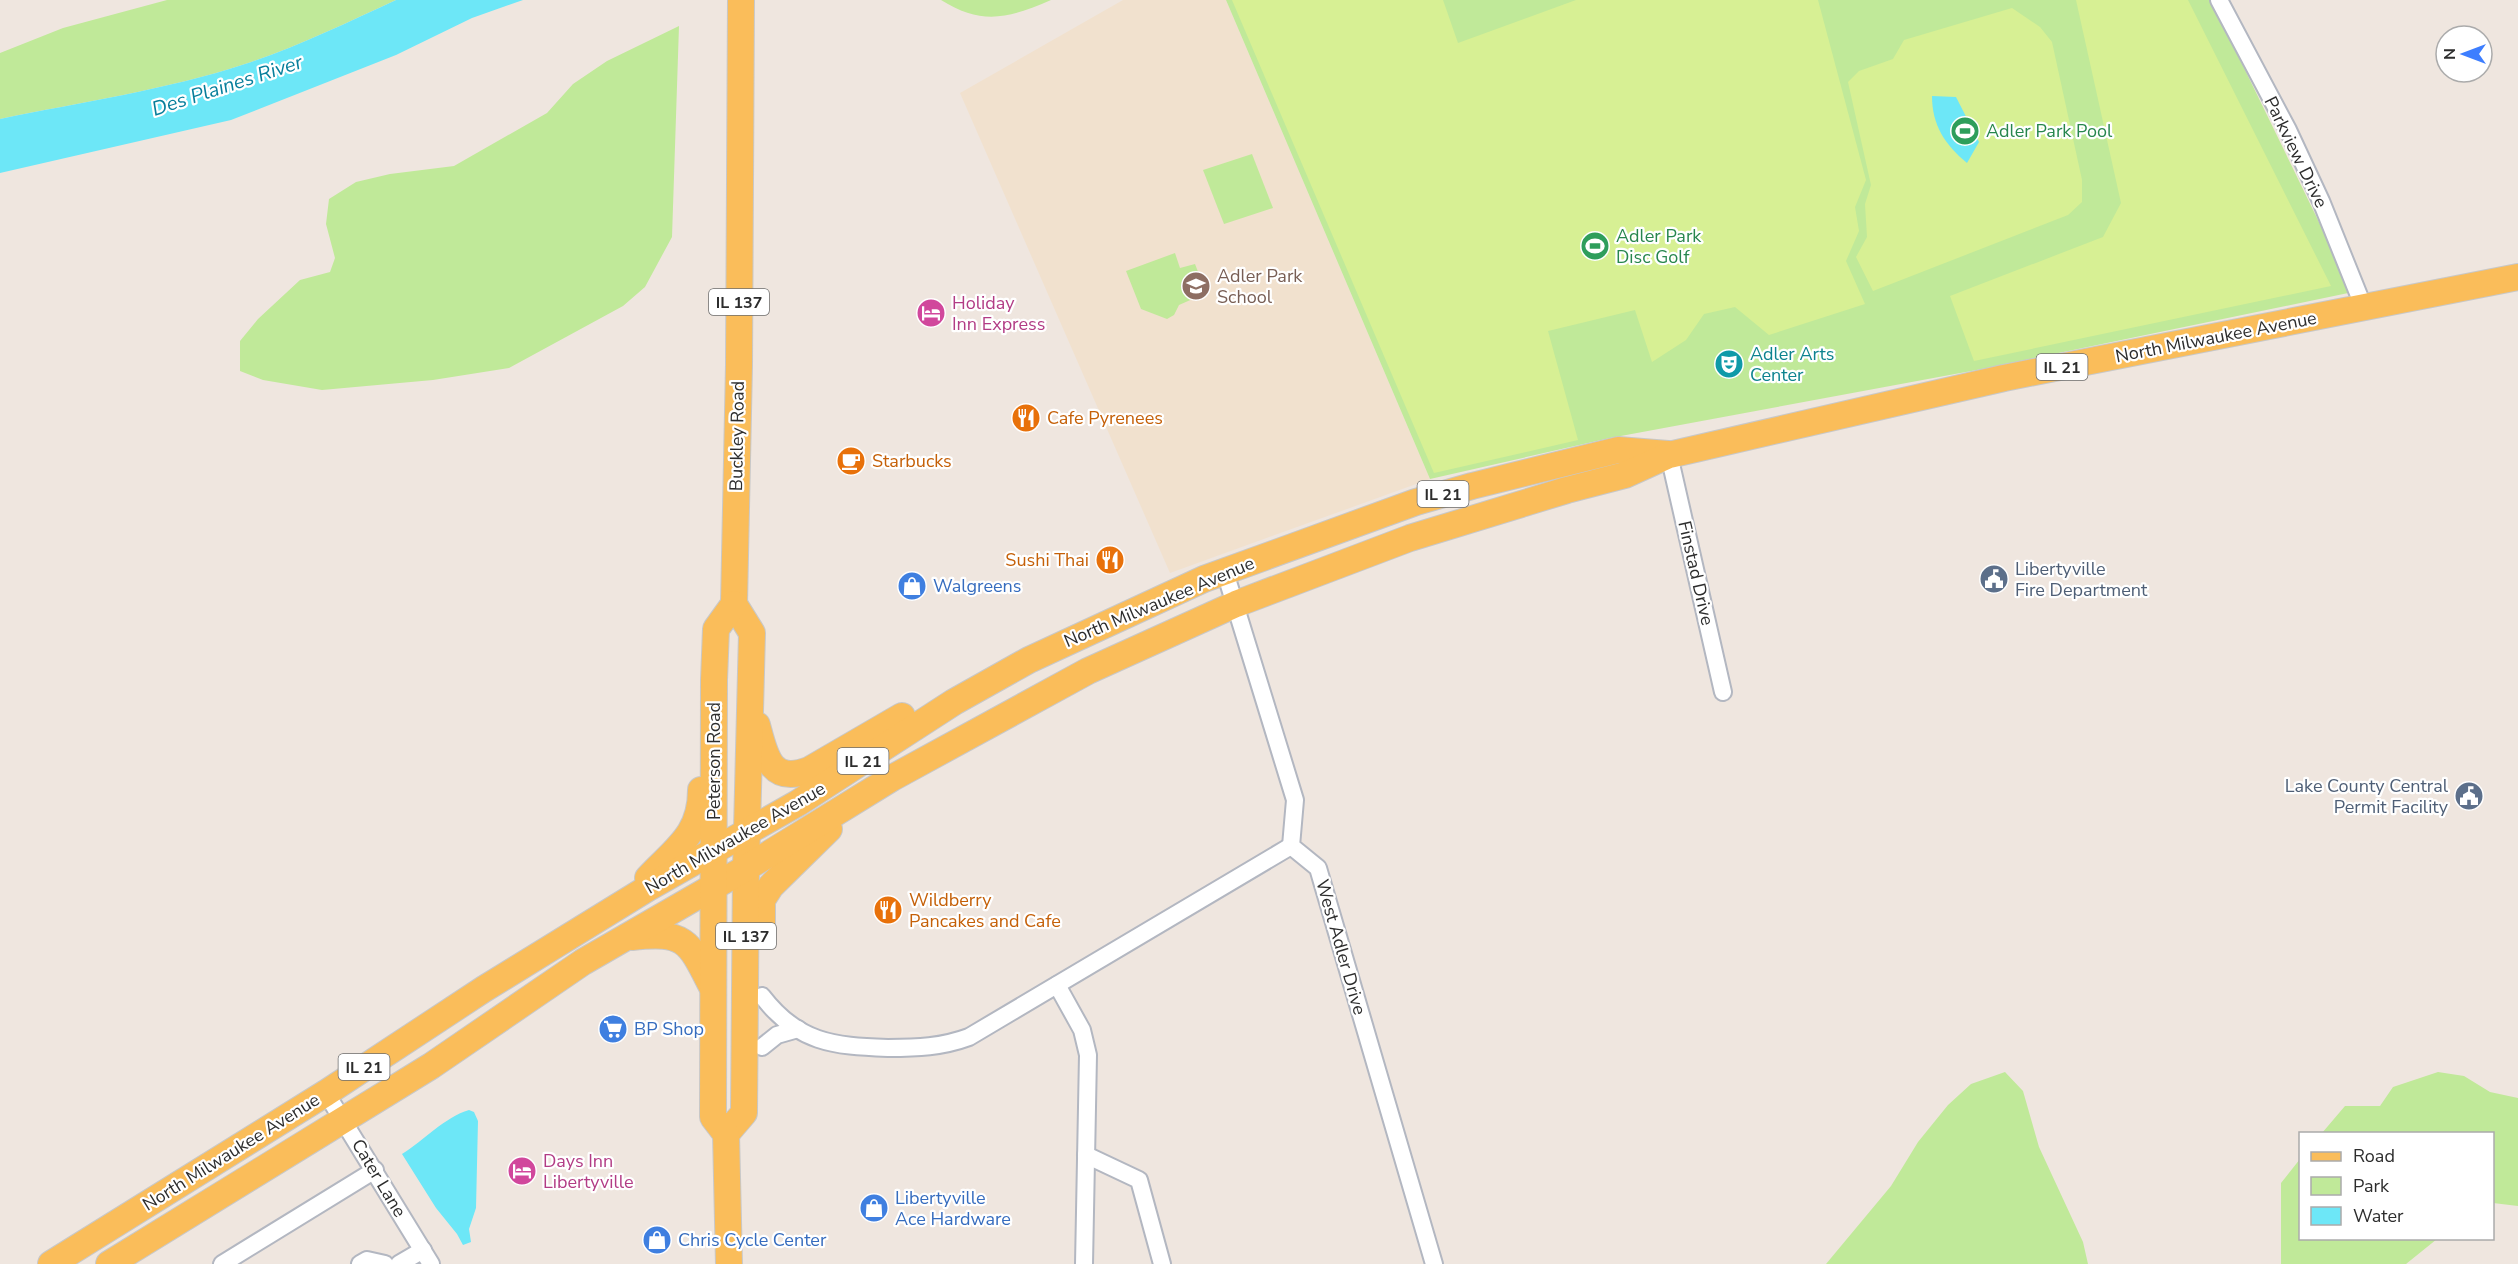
<svg xmlns="http://www.w3.org/2000/svg" width="2518" height="1264" viewBox="0 0 2518 1264" font-family="'Nunito Sans',sans-serif">
	<style>
		.education { fill: #f1e1ce }
		.green { fill: #c0e999 }
		.pitch { fill: #d7f094 }
		.water { fill: #6de7f7 }
		.lines { fill: none; stroke-linecap: round; stroke-linejoin: round }
		.street-casing { stroke: #b3b7c1; stroke-width: 20 }
		.primary-casing { stroke: #c8c8c8; stroke-width: 28 }
		.street { stroke: #fff; stroke-width: 16 }
		.primary { stroke: #fabd5a; stroke-width: 26 }
		.labels { text-anchor: middle; stroke-width: 4.5; stroke-linejoin: round; paint-order: stroke }
		.shield { fill: #fff; stroke: #6c6c6c; stroke-width: 1.5 }
		.shield-label { font-size: 16px; font-weight: bold; fill: #2d2d2d }
		.leisure-label { font-size: 18px; fill: #27864d; stroke: #fff; text-anchor: start }
		.street-label { font-size: 18px; fill: #2d2d2d; stroke: #fff }
		.education-label { font-size: 18px; fill: #785e54; stroke: #fff; text-anchor: start }
		.hotel-label { font-size: 18px; fill: #b23c85; stroke: #fff; text-anchor: start }
		.culture-label { font-size: 18px; fill: #0d838f; stroke: #fff; text-anchor: start }
		.food-label { font-size: 18px; fill: #c56008; stroke: #fff; text-anchor: start }
		.service-label { font-size: 18px; fill: #4e5e75; stroke: #fff; text-anchor: start }
		.shop-label { font-size: 18px; fill: #366cbe; stroke: #fff; text-anchor: start }
		.water-label { font-size: 20px; font-style: italic; fill: #067e9b; stroke: #fff }
	</style>
	<rect width="100%" height="100%" fill="#efe6df"/>
	<path class="education" d="M1123,0H1226L1430,479L1170,573L960,93Z"/>
	<g class="green">
		<path d="M167,0H396C346,23 297,47 245,64C166,90 81,102 0,119V53L63,28Z"/>
		<path d="M941,0H1051C1010,18 982,26 941,0Z"/>
		<path d="M1226,0H2211L2353,292L1982,369L1610,438L1430,479Z"/>
		<path d="M679,26L672,237L645,287L623,306L509,368L433,380L322,390L263,380L240,371V341L258,319L300,280L330,272L335,258L326,224L329,199L356,182L390,174L454,166L547,113L573,84L607,61Z"/>
		<path d="M1252,154L1273,208L1224,224L1203,170Z"/>
		<path d="M1175,253L1180,268L1195,264L1202,282L1204,294L1179,305L1174,315L1167,319L1141,309L1126,271Z"/>
		<path d="M2005,1072L2023,1091L2039,1147L2083,1242L2088,1264H1826L1891,1186L1918,1142L1948,1105L1971,1084Z"/>
		<path d="M2438,1072L2464,1076L2490,1092L2518,1098V1206L2493,1203L2492,1134L2322,1133L2345,1106H2380L2393,1087Z"/>
		<path d="M2300,1159V1238L2437,1239L2406,1264H2281V1183Z"/>
	</g>
	<g class="pitch">
		<path d="M1232,0H1443L1458,43L1576,0H1818L1866,180L1855,207L1859,231L1846,261L1865,304L1769,335L1735,307L1704,314L1686,340L1652,362L1635,310L1548,331L1578,440L1434,473Z"/>
		<path d="M2076,0H2188L2331,286L1974,361L1950,296L2103,237L2121,203Z"/>
		<path d="M2012,8L2040,27L2052,42L2082,180V202L2068,215L1873,291L1856,257L1867,237L1865,204L1871,185L1848,82L1859,71L1893,59L1904,40Z"/>
	</g>
	<g class="water">
		<path d="M396,0H523L472,18L396,55L231,120L0,173V119C81,102 166,90 245,64C297,47 346,23 396,0Z"/>
		<path d="M1932,96L1956,97L1979,142L1967,163C1945,145 1932,125 1932,96Z"/>
		<path d="M469,1110L474,1112L478,1121L476,1208L469,1229L471,1242L463,1245L457,1234L436,1208L402,1154C423,1141 445,1117 469,1110Z"/>
	</g>
	<g class="lines">
		<g class="street-casing">
			<g id="street">
				<path d="M2219,0L2288,130L2321,201L2364,308"/>
				<path d="M1669,455L1723,692"/>
				<path d="M1225,572L1295,800L1291,846L1318,868L1434,1264"/>
				<path d="M1057,985L1082,1030L1088,1055L1084,1264"/>
				<path d="M762,996C798,1043 833,1046 888,1048C917,1048 942,1047 969,1037L1291,846"/>
				<path d="M762,1047L777,1035L798,1029"/>
				<path d="M326,1093L431,1264"/>
				<path d="M1086,1155L1139,1180L1162,1264"/>
				<path d="M222,1264L375,1170"/>
				<path d="M360,1264L367,1260L385,1264"/>
				<path d="M399,1264L423,1250"/>
			</g>
		</g>
		<g class="primary-casing">
			<g id="primary">
				<path d="M757,725C765,755 770,785 809,770L902,716"/>
				<path d="M648,878C675,849 701,835 701,790"/>
				<path d="M762,931V900L771,886L829,829"/>
				<path d="M632,937C685,931 689,941 711,985"/>
				<path d="M726,1134L744,1113L746,868L752,633L734,604L739,365L741,0"/>
				<path d="M51,1264L326,1093L484,989L648,888L798,803L954,702L1029,660L1204,579L1416,502L1472,486L1618,450L1668,454"/>
				<path d="M109,1264L431,1066L583,962L746,868L892,778L1088,671L1236,604L1410,538L1567,490L1625,475L1669,455L2004,378L2518,277"/>
				<path d="M729,1264L726,1134L713,1117L714,680L716,629L734,604"/>
			</g>
		</g>
		<use href="#street" class="street"/>
		<use href="#primary" class="primary"/>
	</g>
	<defs>
		<g id="stadium-disc" transform="scale(1.5)"><circle r="9.5" fill="#2e9e5b" stroke="#fff"/><path d="M0-5a6.5 5 0 1 0 0 10a6.5 5 0 1 0 0-10ZM-3.5-1.8h7v3.6h-7Z" fill="#fff"/></g>
		<g id="school-disc" transform="scale(1.5)"><circle r="9.5" fill="#8d6e63" stroke="#fff"/><path d="M0-5L7-2L0 1L-7-2ZM-4 1L0 2.5L4 1V4Q0 6-4 4Z" fill="#fff"/></g>
		<g id="hotel-disc" transform="scale(1.5)"><circle r="9.5" fill="#d1479c" stroke="#fff"/><path d="M-6-4.5h1.5V1H6V5H4.5V3h-9V5H-6ZM-4 0a1.8 1.8 0 1 1 3.6 0ZM.5 0V-2.5h3Q6-2.5 6 0Z" fill="#fff"/></g>
		<g id="theatre-disc" transform="scale(1.5)"><circle r="9.5" fill="#0f9aa8" stroke="#fff"/><path d="M-5-5.5Q0-4 5-5.5V0Q5 5 0 6Q-5 5-5 0ZM-3.3-2.5H-1v1.5H-3.3ZM1-2.5H3.3v1.5H1ZM-2.8 1Q0 5.5 2.8 1Z" fill="#fff"/></g>
		<g id="restaurant-disc" transform="scale(1.5)"><circle r="9.5" fill="#e8710a" stroke="#fff"/><path d="M-5-6h1v4h1v-4h1v4h1v-4h1v5L-1.5 .5V6h-2V.5L-5-1ZM5-6V6H3V1.5H1.5Q1.5-4 5-6Z" fill="#fff"/></g>
		<g id="cafe-disc" transform="scale(1.5)"><circle r="9.5" fill="#e8710a" stroke="#fff"/><path d="M-5.5-4.5H6V0H3Q3 3.5 0 3.5H-2.5Q-5.5 3.5-5.5 0ZM3-3.2v2h1.7v-2ZM-6 4.5H4V6H-6Z" fill="#fff"/></g>
		<g id="civic-disc" transform="scale(1.5)"><circle r="9.5" fill="#5c6f8a" stroke="#fff"/><path d="M-.6-6.5H3V-4.5H.6V-3L4-1V1h2V6H-6V1h2V-1L-.6-3ZM-1.2 2.5V6h2.4V2.5Z" fill="#fff"/></g>
		<g id="shop-disc" transform="scale(1.5)"><circle r="9.5" fill="#3f7fe0" stroke="#fff"/><path d="M-5-2.5h2.3a2.7 3.5 0 0 1 5.4 0H5L5.5 6h-11ZM-1.5-2.5h3a1.5 2.3 0 0 0-3 0Z" fill="#fff"/></g>
		<g id="supermarket-disc" transform="scale(1.5)"><circle r="9.5" fill="#3f7fe0" stroke="#fff"/><path d="M-6-5.5h2.5l.6 2H6L4.5 2H-2.5L-4.4-4H-6ZM-1.5 3.2a1.3 1.3 0 1 0 .1 0ZM3 3.2a1.3 1.3 0 1 0 .1 0Z" fill="#fff"/></g>
	</defs>
	<g fill-rule="evenodd">
		<use href="#stadium-disc" x="1965" y="131"/>
		<use href="#stadium-disc" x="1595" y="246"/>
		<use href="#school-disc" x="1196" y="286"/>
		<use href="#hotel-disc" x="931" y="313"/>
		<use href="#theatre-disc" x="1729" y="364"/>
		<use href="#restaurant-disc" x="1026" y="418"/>
		<use href="#cafe-disc" x="851" y="461"/>
		<use href="#restaurant-disc" x="1110" y="560"/>
		<use href="#civic-disc" x="1994" y="579"/>
		<use href="#shop-disc" x="912" y="586"/>
		<use href="#civic-disc" x="2469" y="796"/>
		<use href="#restaurant-disc" x="888" y="910"/>
		<use href="#supermarket-disc" x="613" y="1029"/>
		<use href="#hotel-disc" x="522" y="1171"/>
		<use href="#shop-disc" x="874" y="1208"/>
		<use href="#shop-disc" x="657" y="1240"/>
	</g>
	<g class="labels">
		<g class="shield">
			<rect x="709" y="289" width="60" height="26" rx="4.5"/>
			<rect x="2036.5" y="354" width="51" height="26" rx="4.5"/>
			<rect x="1417.5" y="481" width="51" height="26" rx="4.5"/>
			<rect x="837.5" y="748" width="51" height="26" rx="4.5"/>
			<rect x="716" y="923" width="60" height="26" rx="4.5"/>
			<rect x="338.5" y="1054" width="51" height="26" rx="4.5"/>
		</g>
		<g class="shield-label">
			<text x="739" y="308">IL 137</text>
			<text x="2062" y="373">IL 21</text>
			<text x="1443" y="500">IL 21</text>
			<text x="863" y="767">IL 21</text>
			<text x="746" y="942">IL 137</text>
			<text x="364" y="1073">IL 21</text>
		</g>
		<g class="leisure-label">
			<text x="1986" y="137">Adler Park Pool</text>
			<text x="1616" y="242">Adler Park<tspan x="1616" dy="21">Disc Golf</tspan></text>
		</g>
		<g class="street-label">
			<text transform="translate(2296 152) rotate(64)" y="6">Parkview Drive</text>
			<text transform="translate(2216 337) rotate(-11)" y="6">North Milwaukee Avenue</text>
			<text transform="translate(737 436) rotate(-89)" y="6">Buckley Road</text>
			<text transform="translate(1696 573) rotate(77)" y="6">Finstad Drive</text>
			<text transform="translate(1159 602) rotate(-23)" y="6">North Milwaukee Avenue</text>
			<text transform="translate(714 761) rotate(-90)" y="6">Peterson Road</text>
			<text transform="translate(735 838) rotate(-30)" y="6">North Milwaukee Avenue</text>
			<text transform="translate(1341 947) rotate(74)" y="6">West Adler Drive</text>
			<text transform="translate(231 1152) rotate(-32)" y="6">North Milwaukee Avenue</text>
			<text transform="translate(379 1178) rotate(59)" y="6">Cater Lane</text>
		</g>
		<g class="education-label">
			<text x="1217" y="282">Adler Park<tspan x="1217" dy="21">School</tspan></text>
		</g>
		<g class="hotel-label">
			<text x="952" y="309">Holiday<tspan x="952" dy="21">Inn Express</tspan></text>
			<text x="543" y="1167">Days Inn<tspan x="543" dy="21">Libertyville</tspan></text>
		</g>
		<g class="culture-label">
			<text x="1750" y="360">Adler Arts<tspan x="1750" dy="21">Center</tspan></text>
		</g>
		<g class="food-label">
			<text x="1047" y="424">Cafe Pyrenees</text>
			<text x="872" y="467">Starbucks</text>
			<text x="1089" y="566" text-anchor="end">Sushi Thai</text>
			<text x="909" y="906">Wildberry<tspan x="909" dy="21">Pancakes and Cafe</tspan></text>
		</g>
		<g class="service-label">
			<text x="2015" y="575">Libertyville<tspan x="2015" dy="21">Fire Department</tspan></text>
			<text x="2448" y="792" text-anchor="end">Lake County Central<tspan x="2448" dy="21">Permit Facility</tspan></text>
		</g>
		<g class="shop-label">
			<text x="933" y="592">Walgreens</text>
			<text x="634" y="1035">BP Shop</text>
			<text x="895" y="1204">Libertyville<tspan x="895" dy="21">Ace Hardware</tspan></text>
			<text x="678" y="1246">Chris Cycle Center</text>
		</g>
		<g class="water-label">
			<text transform="translate(227 85) rotate(-18)" y="7">Des Plaines River</text>
		</g>
	</g>
	<rect x="2299" y="1132" width="195" height="108" fill="#ffffff" stroke="#ababab" stroke-width="1.5"/>
	<rect x="2311" y="1152" width="30" height="9" fill="#fabd5a" stroke="#ababab" stroke-width="1.5"/>
	<text x="2353" y="1162" font-size="18" fill="#2d2d2d">Road</text>
	<rect x="2311" y="1177" width="30" height="18" fill="#c0e999" stroke="#ababab" stroke-width="1.5"/>
	<text x="2353" y="1192" font-size="18" fill="#2d2d2d">Park</text>
	<rect x="2311" y="1207" width="30" height="18" fill="#6de7f7" stroke="#ababab" stroke-width="1.5"/>
	<text x="2353" y="1222" font-size="18" fill="#2d2d2d">Water</text>
	<g transform="translate(2464 54) rotate(270)"><circle r="28" fill="#ffffff" stroke="#ababab" stroke-width="1.5"/>
	<path d="M0-4.5L10 22L0 15L-10 22Z" fill="#3d7eff"/>
	<text y="-9" font-size="16" font-weight="bold" text-anchor="middle" fill="#2d2d2d">N</text>
	</g>
</svg>
